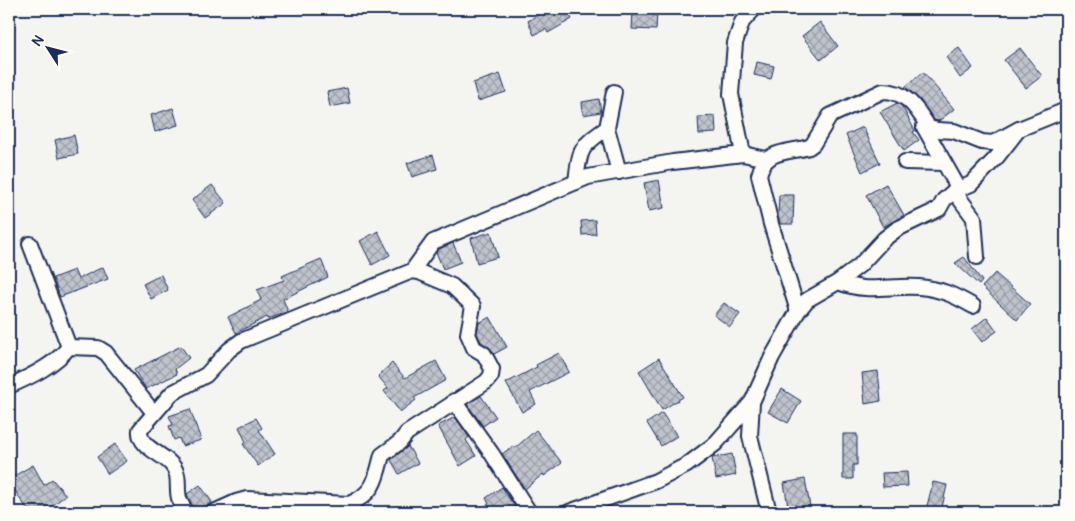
<svg xmlns="http://www.w3.org/2000/svg" width="1075" height="521" viewBox="0 0 1075 521" font-family="Pangolin,sans-serif">
	<style>
		.building { fill: url(#building-cross-hatch); stroke: #1b2f5e }
		.lines { fill: none; stroke-linecap: round; stroke-linejoin: round }
		.minor-casing { stroke: #1b2f5e; stroke-width: 18 }
		.minor { stroke: #fdfcf7; stroke-width: 14 }
	</style>
	<defs>
		<pattern id="building-cross-hatch" width="8" height="8" patternUnits="userSpaceOnUse" patternTransform="scale(1.25)"><rect width="8" height="8" fill="#bfc3cc"/><path d="M0 0l8 8M0 8l8-8" fill="none" stroke="#9a9fa9"/></pattern>
	</defs>
	<rect width="100%" height="100%" fill="#f4f4f1"/>
	<filter id="ink" filterUnits="userSpaceOnUse"><feTurbulence type="fractalNoise" baseFrequency=".02" numOctaves="2"/><feDisplacementMap in="SourceGraphic" scale="10" xChannelSelector="R" yChannelSelector="G"/><feConvolveMatrix kernelMatrix="1 2 1 2 8 2 1 2 1" color-interpolation-filters="sRGB"/></filter>
	<g filter="url(#ink)">
		<g class="building">
			<path d="M547,9H566L572,19L548,33L546,29L534,35L528,21Z"/>
			<path d="M633,10L657,11L656,30L632,29Z"/>
			<path d="M820,22L838,46L821,60L802,36Z"/>
			<path d="M959,48L973,68L960,78L946,57Z"/>
			<path d="M1020,48L1042,76L1026,88L1004,60Z"/>
			<path d="M757,62L774,66L771,79L754,75Z"/>
			<path d="M923,72L954,109L939,121L934,120L920,100L905,87Z"/>
			<path d="M500,74L506,92L478,101L473,83Z"/>
			<path d="M347,88L350,103L330,107L327,92Z"/>
			<path d="M599,99L601,112L583,115L582,102Z"/>
			<path d="M897,103L902,106L915,131L913,132L919,140L904,151L880,112Z"/>
			<path d="M173,108L178,125L155,132L151,115Z"/>
			<path d="M715,116L716,133L699,134L698,117Z"/>
			<path d="M863,127L880,163L862,172L846,135Z"/>
			<path d="M74,135L78,154L59,158L55,140Z"/>
			<path d="M433,155L437,169L412,177L407,163Z"/>
			<path d="M659,180L664,208L649,211L644,183Z"/>
			<path d="M886,184L904,215L883,227L866,195Z"/>
			<path d="M212,185L226,203L205,218L192,200Z"/>
			<path d="M779,195H794L793,224H780L778,216Z"/>
			<path d="M595,220L596,234L582,235L581,221Z"/>
			<path d="M378,231L390,255L372,265L360,241Z"/>
			<path d="M491,232L498,257L477,263L471,238Z"/>
			<path d="M453,243L461,262L443,269L436,252L439,249Z"/>
			<path d="M964,257L982,281L979,285L955,263Z"/>
			<path d="M321,259L328,277L283,299L288,312L268,319L267,317L236,333L228,317L261,300L257,290L284,280L282,276Z"/>
			<path d="M103,267L108,279L60,297L53,278L74,270L78,279Z"/>
			<path d="M995,273L1030,304L1017,320L982,287Z"/>
			<path d="M161,275L168,290L151,299L143,284Z"/>
			<path d="M724,303L740,314L730,327L714,315Z"/>
			<path d="M490,317L507,347L494,354L489,347L481,342L477,333L479,323Z"/>
			<path d="M987,317L997,331L982,342L972,329Z"/>
			<path d="M181,346L189,358L175,369L177,374L146,389L134,370Z"/>
			<path d="M559,353L569,372L530,392L536,404L522,412L506,383L537,367L536,365Z"/>
			<path d="M659,358L683,397L662,410L639,371Z"/>
			<path d="M436,361L446,380L414,398L416,400L400,412L384,391L388,388L378,376L392,363L405,378Z"/>
			<path d="M878,371L881,401L865,404L862,373Z"/>
			<path d="M782,389L801,401L788,423L768,412Z"/>
			<path d="M481,396L496,417L483,426L467,404Z"/>
			<path d="M190,409L201,440L182,446L179,438L174,440L169,426L173,425L169,416Z"/>
			<path d="M662,413L677,436L661,446L647,423Z"/>
			<path d="M455,417L469,437L466,440L476,456L460,466L438,426Z"/>
			<path d="M256,418L262,428L259,430L275,454L258,466L243,444L246,442L239,427Z"/>
			<path d="M536,430L562,463L544,476L543,474L525,489L502,454L513,446L515,448Z"/>
			<path d="M843,434H857V465H853V479H843Z"/>
			<path d="M115,444L127,461L108,474L97,457Z"/>
			<path d="M408,446L418,463L399,474L391,460Z"/>
			<path d="M732,454L736,475L716,479L712,458Z"/>
			<path d="M33,465L44,485L52,479L66,495L44,512H30L20,499L9,480V479Z"/>
			<path d="M907,472L908,486L883,487L882,473Z"/>
			<path d="M805,479L811,512H791V506L788,507L784,483Z"/>
			<path d="M933,482L947,485L941,512L926,510Z"/>
			<path d="M200,485L212,502L197,512H195L187,494Z"/>
			<path d="M502,487L518,512H473L489,504L486,498Z"/>
		</g>
		<g class="lines">
			<g class="minor-casing">
				<g id="minor">
					<path d="M924,127L959,189"/>
					<path d="M607,128L619,172"/>
					<path d="M743,154L731,94L735,43L742,22L754,9"/>
					<path d="M905,162L944,163"/>
					<path d="M576,182C580,148 580,147 607,128L614,92"/>
					<path d="M954,191L974,218L977,257"/>
					<path d="M30,244L69,347"/>
					<path d="M412,271L433,242L588,177L673,162L743,154L766,159"/>
					<path d="M838,282C870,294 888,285 919,287C941,289 954,295 973,306"/>
					<path d="M798,311L771,224L759,175C765,149 788,153 809,147L813,144L830,116L883,91C905,91 915,106 926,123L924,127L938,130L954,131L982,142L993,143L1019,129L1066,110"/>
					<path d="M69,347L98,348L106,353L154,413"/>
					<path d="M9,386C30,377 55,365 69,347"/>
					<path d="M454,401L492,454L529,512"/>
					<path d="M752,402L750,436L769,512"/>
					<path d="M186,512C184,508 180,503 179,498C176,486 181,476 172,465C162,453 138,447 140,430L172,393L206,375L229,350L241,341L412,271L419,272L452,286L473,306L468,334L474,348L484,354L492,369L491,376L486,382L407,433L400,442L382,455C376,479 374,494 349,504L247,499L236,502L214,512"/>
					<path d="M569,512L656,481L687,465L715,444L752,402L772,357L798,311L807,300L838,282L860,265L884,239L897,229L939,209L944,200L954,191L971,184L997,157L1019,129"/>
				</g>
			</g>
			<use href="#minor" class="minor"/>
		</g>
	</g>
	<rect width="1075" height="521" fill="none" stroke="#fdfcf7" stroke-width="30"/>
	<rect x="15" y="15" width="1045" height="491" fill="none" stroke="#1b2f5e" stroke-width="2" filter="url(#ink)"/>
	<g transform="translate(48 48) rotate(306)" stroke="#fdfcf7" stroke-width="4" paint-order="stroke">
	<path d="M0-4L9 19L0 12L-9 19Z" fill="#1b2f5e"/>
	<text y="-8" font-size="14" font-weight="bold" text-anchor="middle" fill="#1b2f5e">N</text>
	</g>
</svg>
